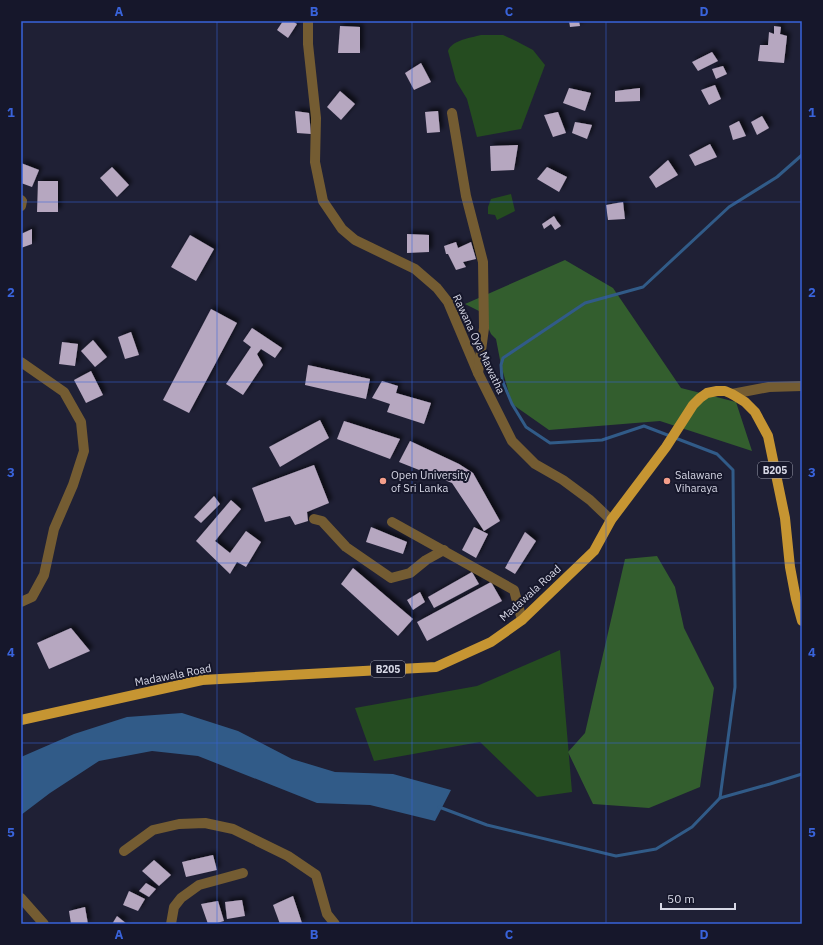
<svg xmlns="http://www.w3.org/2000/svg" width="823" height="945" viewBox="0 0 823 945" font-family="'IBM Plex Sans',sans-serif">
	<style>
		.green { fill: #254c20 }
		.forest { fill: #335e2e }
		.water { fill: #315b88 }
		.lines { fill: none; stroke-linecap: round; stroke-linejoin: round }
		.stream { stroke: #315b88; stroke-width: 3 }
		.building { fill: #b6a7c0; filter: url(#shadow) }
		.minor { stroke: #745c32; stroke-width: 10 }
		.major { stroke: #c69532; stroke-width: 10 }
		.grid { fill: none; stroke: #3963da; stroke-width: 1; stroke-opacity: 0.55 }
		.poi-dot { fill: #f49e8a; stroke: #16172b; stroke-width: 1.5 }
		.labels { text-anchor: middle; stroke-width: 4; stroke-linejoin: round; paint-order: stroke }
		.shield { fill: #16172b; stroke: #9d9eae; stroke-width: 1 }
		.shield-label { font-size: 10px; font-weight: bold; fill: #d7d8e6 }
		.street-label { font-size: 11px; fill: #d7d8e6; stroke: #16172b }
		.poi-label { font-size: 11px; fill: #d7d8e6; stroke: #16172b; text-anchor: start }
		.neatline { fill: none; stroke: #3963da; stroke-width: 1.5 }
		.grid-label { font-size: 13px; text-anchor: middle; font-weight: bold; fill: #3963da }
	</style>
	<defs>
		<filter id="shadow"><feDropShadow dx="3.5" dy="-3.5" stdDeviation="2" flood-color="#0009"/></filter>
	</defs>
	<rect width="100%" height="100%" fill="#1f2035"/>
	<g class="green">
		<path d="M481,35H503L516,41L533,50L545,65L521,129L477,137L467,99L456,81L448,51C452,40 470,38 481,35Z"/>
		<path d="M511,194L515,211L497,220L495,215L488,214V207L491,199Z"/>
		<path d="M560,650L572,792L537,797L480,742L374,761L355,708L477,686Z"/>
	</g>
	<g class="forest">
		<path d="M565,260L613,288L681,388L736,402L752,451L660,421L549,430L512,404L501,365L496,339L491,334L481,312L465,304Z"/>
		<path d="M657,556L675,587L684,628L714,688L700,787L649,808L593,804L568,752L585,733L625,559Z"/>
	</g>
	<path class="water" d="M182,713L238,731L292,759L335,772L393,774L451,790L435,821L370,805L317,803L198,756L152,751L99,761L50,793L21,815V757L74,734L127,717Z"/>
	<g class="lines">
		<g class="stream">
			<path d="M720,798L770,784L802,774"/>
			<path d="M439,807L487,825L616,856L656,849L692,827L720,798L735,687L733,470L717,454L644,426L602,440L550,443L526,427L512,404L502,380L501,365L503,358L585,303L643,287L729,207L777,177L802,155"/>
		</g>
	</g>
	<g class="building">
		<path d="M283,21H292L297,24L288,38L277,30Z"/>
		<path d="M569,21H579L580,26L570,27Z"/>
		<path d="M340,26L360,27V53H338Z"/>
		<path d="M774,26L781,27L780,34L787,36L784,63L758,61L760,45H768L769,32L774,34Z"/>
		<path d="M712,52L718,61L698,71L692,62Z"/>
		<path d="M421,63L431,82L414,90L405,73Z"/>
		<path d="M723,66L727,74L716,79L712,69Z"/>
		<path d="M715,85L721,99L709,105L701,90Z"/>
		<path d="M569,88L591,93L585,111L563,103Z"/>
		<path d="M640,88V101L615,102V91Z"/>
		<path d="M340,91L355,104L341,120L327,107Z"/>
		<path d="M295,111L309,113L311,134L297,133Z"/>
		<path d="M438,111L440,132L427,133L425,112Z"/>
		<path d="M558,112L566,133L553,137L544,115Z"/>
		<path d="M762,116L769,128L757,135L751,122Z"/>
		<path d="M739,121L746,136L733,140L729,126Z"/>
		<path d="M575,122L592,125L587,139L572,133Z"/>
		<path d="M710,144L717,157L695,166L689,155Z"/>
		<path d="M518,145L514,170L491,171L490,146Z"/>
		<path d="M668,160L678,175L656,188L649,177Z"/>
		<path d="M21,163L39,170L32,187L21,183Z"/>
		<path d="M112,167L129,185L117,197L100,178Z"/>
		<path d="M547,167L567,177L559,192L537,179Z"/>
		<path d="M38,181H58V212H37Z"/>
		<path d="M623,202L625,219L608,220L606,205Z"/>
		<path d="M554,216L557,221L553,224L557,221L561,226L555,230L551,224L544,229L542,224Z"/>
		<path d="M32,229V244L21,248V234Z"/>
		<path d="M407,234L429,235V252L407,253Z"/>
		<path d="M190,235L214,249L196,281L171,267Z"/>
		<path d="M456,242L458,248L471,242L476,259L463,262L466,267L456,270L448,254H446L444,246Z"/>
		<path d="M211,309L237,323L189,413L163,400Z"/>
		<path d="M252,328L282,348L275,358L261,349L257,354L263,365L243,395L226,384L251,347L243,341Z"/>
		<path d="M131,332L139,355L125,359L118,337Z"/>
		<path d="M93,340L107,357L95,367L81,351Z"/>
		<path d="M62,342L78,344L75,366L59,364Z"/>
		<path d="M308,365L370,379L366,399L305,385Z"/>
		<path d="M91,371L103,395L86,403L74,380Z"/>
		<path d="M382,381L398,386L396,393L431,403L424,424L387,412L390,404L372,398Z"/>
		<path d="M320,420L329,438L280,467L269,447Z"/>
		<path d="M344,421L400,439L390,459L337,439Z"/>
		<path d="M410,441L459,464L473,473L500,521L484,531L452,483L399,462Z"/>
		<path d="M314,465L329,503L307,512L308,521L295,525L290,516L265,522L252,488Z"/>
		<path d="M214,496L220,504L201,523L194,517Z"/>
		<path d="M231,500L241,509L215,541L230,553L246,531L261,542L246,567L237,562L230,574L196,541Z"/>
		<path d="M371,527L407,542L403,554L366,542Z"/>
		<path d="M474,527L488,534L476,558L462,550Z"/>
		<path d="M525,532L536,541L515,574L505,568Z"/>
		<path d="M353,568L413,619L398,636L341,584Z"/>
		<path d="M472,572L479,584L434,608L428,597Z"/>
		<path d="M491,582L502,601L427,641L417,622Z"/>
		<path d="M420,592L425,602L413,610L407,600Z"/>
		<path d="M71,628L90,651L49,669L37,643Z"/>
		<path d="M213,855L217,870L186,877L182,862Z"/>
		<path d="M154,860L171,875L159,886L142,871Z"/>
		<path d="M146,883L156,889L149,897L139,891Z"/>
		<path d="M129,891L145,899L138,911L123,905Z"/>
		<path d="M293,896L302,923L299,924H280L273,905Z"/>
		<path d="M242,900L245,916L227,919L225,902Z"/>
		<path d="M218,901L224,921L214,924H208L201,904Z"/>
		<path d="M85,907L88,924H71L69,911Z"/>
		<path d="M117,916L127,924H112Z"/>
	</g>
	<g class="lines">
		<g class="minor">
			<path d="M308,21V44L316,118L315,162L323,201L342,229L355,240L415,269L437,288L448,302L478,373L512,441L535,464L563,480L590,500L611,520"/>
			<path d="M452,113L466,196L483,262L484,328L478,373"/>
			<path d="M21,200L22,201L21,206"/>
			<path d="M21,362L64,392L81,422L84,451L73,485L54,529L44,575L32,597L21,602"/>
			<path d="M732,394L769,387L802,386"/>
			<path d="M314,519L322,521L346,547L391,578L410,573L426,560L444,550"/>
			<path d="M392,522L514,590L522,620"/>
			<path d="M124,851L153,830L179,824L205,823L233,829L288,856L316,875L327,914L335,924"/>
			<path d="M21,898L44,924"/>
			<path d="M171,924L174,907L181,898L199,885L243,873"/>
		</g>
		<path class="major" d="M21,720L202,680L436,667L491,642L522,620L594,551L611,520L666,447L693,405L700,398L707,393L717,391H725L732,394L745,402L755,412L768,436L785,518L790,567L796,599L802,621"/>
	</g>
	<path class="grid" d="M217,21V924M412,21V924M606,21V924M21,202H802M21,382H802M21,563H802M21,743H802"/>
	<g class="poi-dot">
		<circle cx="383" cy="481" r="4"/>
		<circle cx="667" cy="481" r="4"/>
	</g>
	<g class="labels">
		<g class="shield">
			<rect x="758" y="462" width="34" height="16" rx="3"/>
			<rect x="371" y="661" width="34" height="16" rx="3"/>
		</g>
		<g class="shield-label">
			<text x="775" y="474">B205</text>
			<text x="388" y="673">B205</text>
		</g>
		<g class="street-label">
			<text transform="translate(479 344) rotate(65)" y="4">Rawana Oya Mawatha</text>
			<text transform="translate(530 593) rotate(-42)" y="4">Madawala Road</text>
			<text transform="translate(173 675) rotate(-11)" y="4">Madawala Road</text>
		</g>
		<g class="poi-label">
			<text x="391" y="479">Open University<tspan x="391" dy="13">of Sri Lanka</tspan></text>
			<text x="675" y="479">Salawane<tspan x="675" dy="13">Viharaya</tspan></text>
		</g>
	</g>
	<rect width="823" height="945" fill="none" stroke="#16172b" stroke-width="44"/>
	<path d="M661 903v6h74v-6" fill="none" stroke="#d7d8e6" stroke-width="2"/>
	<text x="667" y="903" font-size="12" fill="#d7d8e6" stroke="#16172b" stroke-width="3" paint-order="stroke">50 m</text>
	<rect x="22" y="22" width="779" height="901" class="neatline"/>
	<g class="grid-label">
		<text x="119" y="16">A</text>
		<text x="314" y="16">B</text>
		<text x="509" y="16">C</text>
		<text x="704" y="16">D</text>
		<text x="11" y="117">1</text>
		<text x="812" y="117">1</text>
		<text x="11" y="297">2</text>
		<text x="812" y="297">2</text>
		<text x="11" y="477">3</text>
		<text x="812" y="477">3</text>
		<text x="11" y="657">4</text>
		<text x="812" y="657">4</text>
		<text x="11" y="837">5</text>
		<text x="812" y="837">5</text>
		<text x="119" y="939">A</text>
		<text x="314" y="939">B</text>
		<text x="509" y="939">C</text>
		<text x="704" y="939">D</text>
	</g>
</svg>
